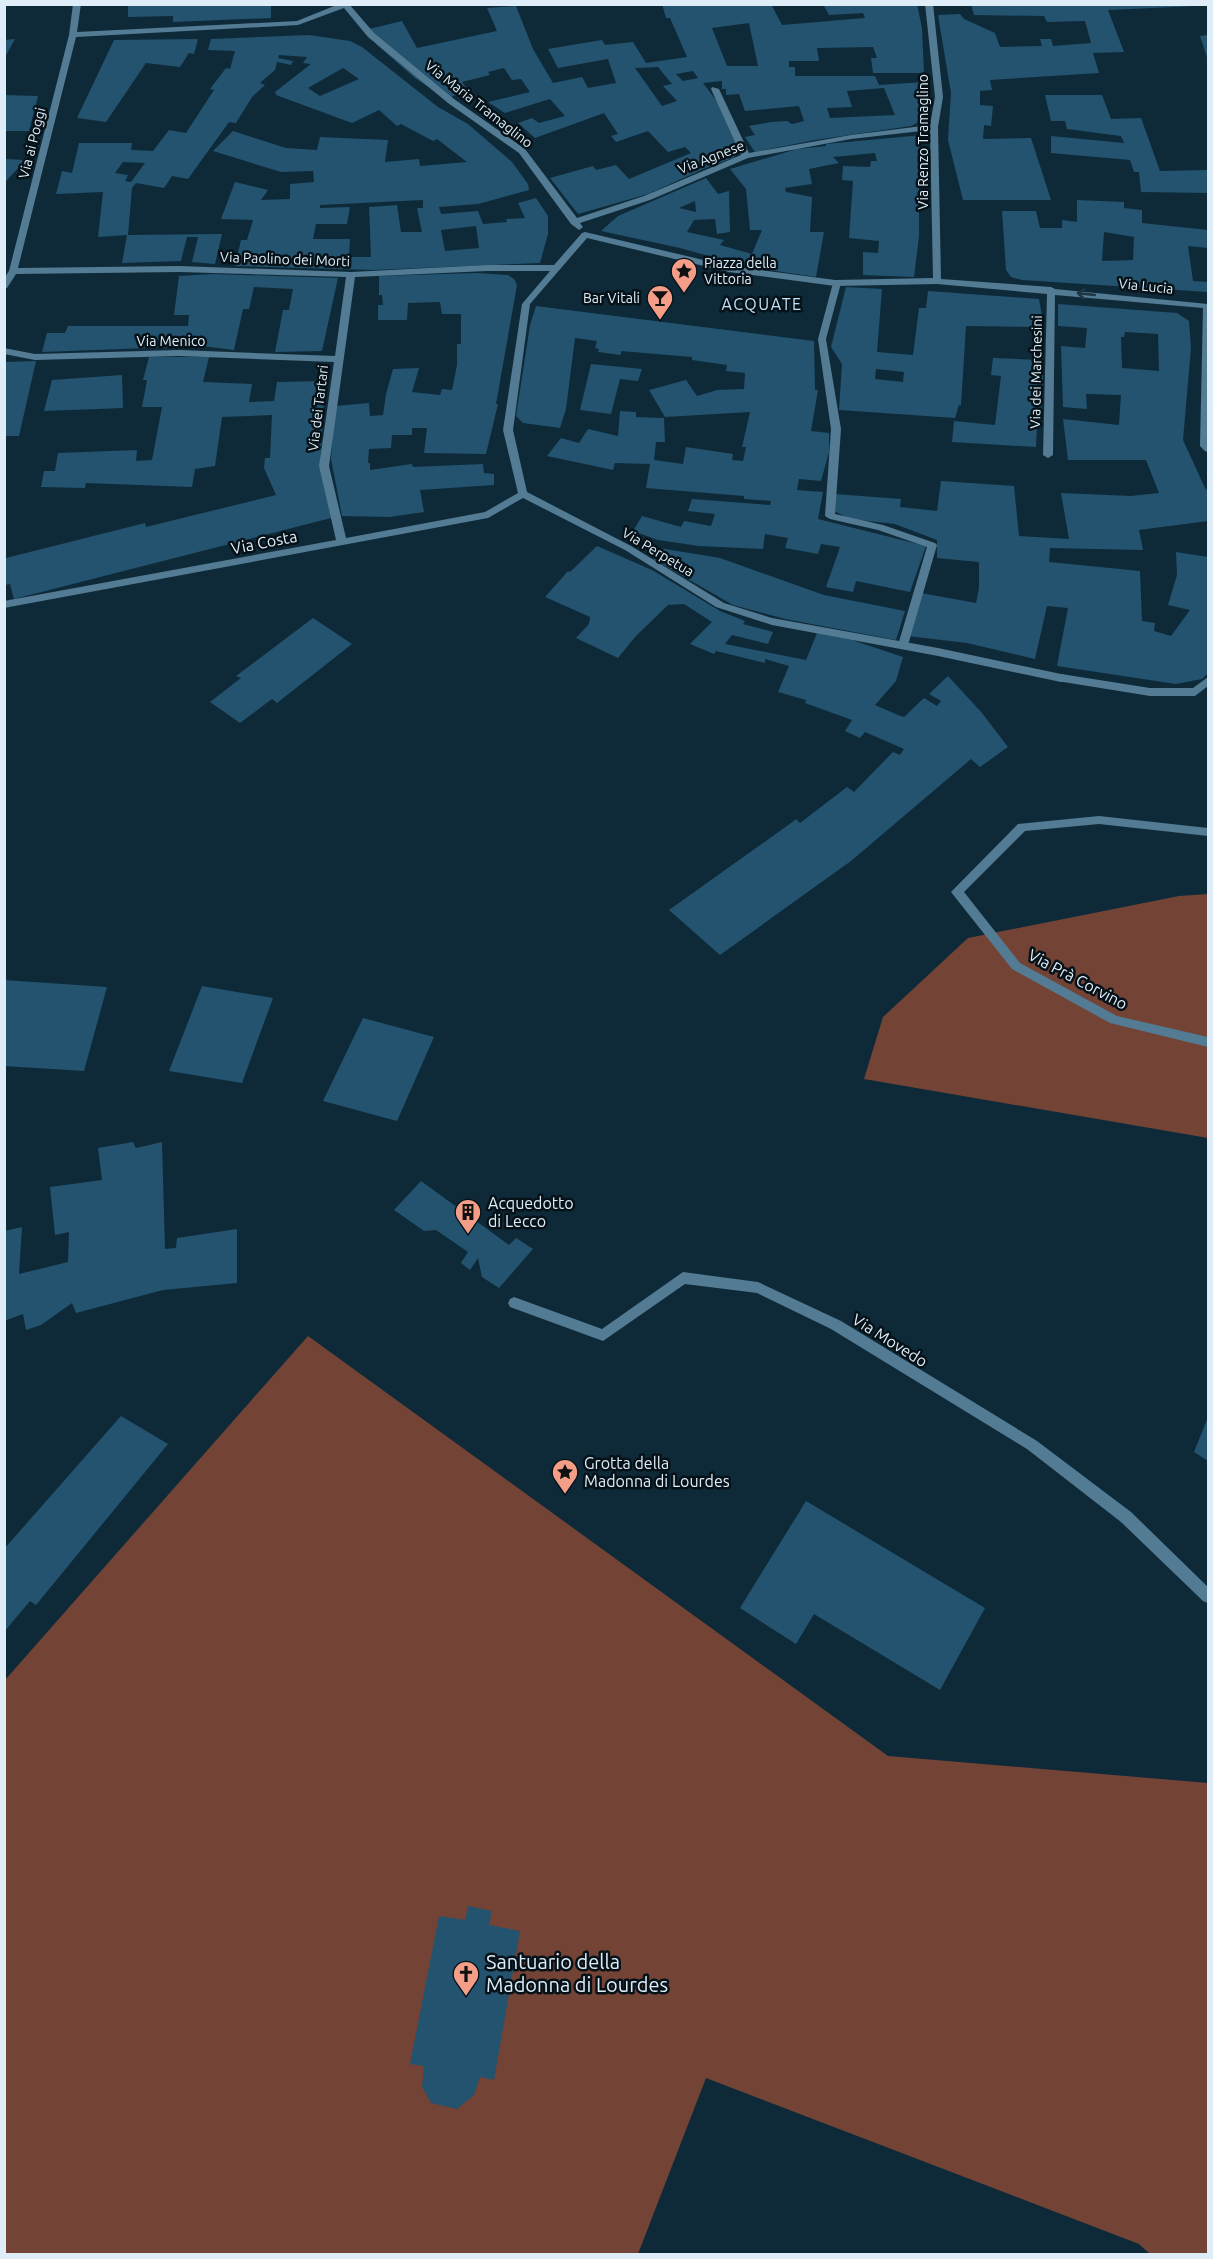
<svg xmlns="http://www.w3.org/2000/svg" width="1213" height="2259" viewBox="0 0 1213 2259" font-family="Ubuntu,sans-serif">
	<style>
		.forest { fill: #734336 }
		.building { fill: #23536f; fill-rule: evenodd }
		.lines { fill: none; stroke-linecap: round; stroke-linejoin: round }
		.service { fill: #537b93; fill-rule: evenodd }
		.pedestrian { fill: #537b93; fill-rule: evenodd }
		.minor { fill: #537b93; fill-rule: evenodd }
		.oneway { stroke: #213643 }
		.labels { text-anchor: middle; stroke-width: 5; stroke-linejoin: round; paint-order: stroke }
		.far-street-label { font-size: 14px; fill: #deedf8; stroke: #061118 }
		.far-poi-label { font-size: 14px; fill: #deedf8; stroke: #061118; text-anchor: start }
		.far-quarter-label { font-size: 16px; letter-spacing: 1.5px; fill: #c2e2f7; stroke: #061118 }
		.street-label { font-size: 16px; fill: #deedf8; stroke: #061118 }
		.poi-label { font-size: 16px; fill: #deedf8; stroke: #061118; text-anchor: start }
		.near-poi-label { font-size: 20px; fill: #deedf8; stroke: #061118; text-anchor: start }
	</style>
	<rect width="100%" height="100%" fill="#0e2a39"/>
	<g class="forest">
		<path d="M1208,894V1138L864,1079L883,1017L968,938L1179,896Z"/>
		<path d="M308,1336L888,1756L1208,1783V2254H1150L1139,2244L706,2078L638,2254H5V1680Z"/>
	</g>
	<g class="building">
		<path d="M128,4H271V18L173,22V16L128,17Z"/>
		<path d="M662,4H771L782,25L865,18L863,13L829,15L823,4H917L922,28L924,73H873L871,58H877L873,47L817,48L819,61H789V67H795V76H875L879,85L925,82L927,95L923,120L911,126L815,140L755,152L745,137L755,135L749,126L771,122L787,121L792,124L804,121L799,106L745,111L739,94L726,95V89H722V81L703,83L719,104L741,150L733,158L708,167L648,194L578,214L550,178L593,166L596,170L616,165L629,179L691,153L685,147L668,152L648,131L616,142L611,136L618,134L604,113L535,138L518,123L532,118L539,123L565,116L550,99L505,113L488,102L530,92L521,79L512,80L504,68L488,72L490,75L462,82L468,90L446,99L415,78L376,44L369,29L402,21L417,48L497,31L487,8L516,6L533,49L553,83L582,77L588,88L616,83L608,59L558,68L548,49L602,40L605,45L633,42L646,63L687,57L670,18H666ZM749,23L758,66H727L712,28ZM658,67L672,84L663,86L677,101L662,106L635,68ZM693,71L698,78L683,81L676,74ZM884,88L895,115L830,118L827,108L852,107L847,91Z"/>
		<path d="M971,4H1197V6L1108,10L1124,52L1093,53L1099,73L990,80L992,90L980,91V105L993,106L991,126L984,125L983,139L1031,138L1051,200H963L948,140L951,93L938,15L960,14L964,19L995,33L1000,47L1042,46L1040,39H1051L1053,46L1091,43L1085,21L1047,22L1044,16L974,15Z"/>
		<path d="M309,35L350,41L362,47L438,107L468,124L512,162L528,184L529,190L478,204L439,207L441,214L478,211L483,224L507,222L506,219L525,218L518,203L536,198L548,216V234L540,263L373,270L235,266L241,240H247L253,220L221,219L235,182L268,190L261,200L290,199V184L314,182L313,171L281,172L213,151L233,131L286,148L317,150L320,137L388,140L385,162L419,159L420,166L467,162L437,139L433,141L401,124L397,126L379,110L352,123L276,95L275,92L311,64L303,63L307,57L279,55L278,58L293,61L291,65L277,62L275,70L260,83L265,85L252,97L236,123L229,122L188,179L172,176L164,188L136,183L132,188L128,235L222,234L215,264L192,262L198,237H187L181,261L122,263L127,235L98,237L103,192L56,194L62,171L72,173L79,143H132L131,150L153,151L169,130L186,133L214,90L210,89L226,68L230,69L235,51L208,50L211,39ZM343,68L359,79L320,96L308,88ZM123,162L145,163L131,182L125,181L128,175L115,173ZM423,200V208H417L422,232H401L397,205L369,207L371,257H349L350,239H313L316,224H347L350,207L320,208V205ZM476,226L479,248L445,251L441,230Z"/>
		<path d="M1208,35V60L1200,36Z"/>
		<path d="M15,39L4,59V40Z"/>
		<path d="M198,39L194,54L189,53L180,67L146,63L106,122L77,118L114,40Z"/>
		<path d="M4,95L38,96L29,131H4Z"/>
		<path d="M1045,95H1102L1111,119L1141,118L1160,171L1208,170V193L1141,192L1139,172H1134L1130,160L1051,153V136L1124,143L1121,136L1067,129L1065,121H1051Z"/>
		<path d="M922,135L919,162V236L914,277L863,275V252L878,253L879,241L849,238L853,181L842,180L843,166L870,167L871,161H877L875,153L833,157L839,163L809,169L812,184L785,188L786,192L812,197L810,232H824L816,277L748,267L680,248L601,231L618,216L706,178L718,194L729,191L730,232L717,234L715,219L694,220L687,232L724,240L720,245L752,254L762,230H750L746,189L730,169L797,149L826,146V144ZM695,201L696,212L679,208Z"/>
		<path d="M5,159L26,160L5,182Z"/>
		<path d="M1077,200L1124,202V208L1142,210V223L1208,230V248L1188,246L1193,281L1208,282V292L1022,280L1011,277L1006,270L1002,211H1036L1040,228H1062V220L1077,222ZM1104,232L1134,237L1133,260L1102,261Z"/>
		<path d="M477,273L508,275L514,279L517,285L496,404H498L486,454L424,453L427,428H412V435H392L391,448L369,449L368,463H370V470L412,464L413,467L483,464L484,473L494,474V485L420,490L424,512L389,517L342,516L331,459L335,406L369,403L370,416L383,415L386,394L393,369L419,368L412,392L440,395L442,389L452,390L457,365V344H461V314H442L440,302L408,303L407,320H378V305H383L382,295H379V276Z"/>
		<path d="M213,274L338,278L322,351L275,352L283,310H289L293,289L254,287L249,309H243L234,350L202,346L42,352L47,333H65L68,326H188L189,315H174L179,276Z"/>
		<path d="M846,287L882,289L877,352L913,355L919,308H926L928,291L1039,299L1044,327L966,326L961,405H959L955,418L839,410L842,364L831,347ZM876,369L904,372L903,382L875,379Z"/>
		<path d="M1058,304L1177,313L1189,321L1191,348L1183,440L1205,488L1208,491V521L1139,530L1143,550L1050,548L1049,562L1140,571L1142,621L1155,623L1154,631L1171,636L1190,610L1168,605L1177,575L1176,552L1208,557V673L1202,679L1176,684L1057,666L1068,608L1047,606L1035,659L967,643L908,636L921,593L976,603L979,588V562L937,558V540L895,524L850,519L834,511L835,494L901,499L900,507L937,511L941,481L1014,486L1019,536L1069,539L1061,493L1131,496L1159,493L1146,460H1068L1063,419L1119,425L1121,395L1086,394L1087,409L1063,407L1061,346L1085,348L1087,328L1058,326ZM1125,332L1158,334L1159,371L1122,368L1121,337H1124Z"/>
		<path d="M536,306L814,341L815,390H818L811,431L829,433V452L821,481L799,479L797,490L823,492L818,519L926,546L910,592L856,581L853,592L826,587L840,547L821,544L818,554L785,548L788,538L765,534L763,549L699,546L658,540L633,531L642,516L681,527L684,521L711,526L715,514L688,511L692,499L770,505L771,501L744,499V496L646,488L650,464L615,463L613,470L547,456L561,438L579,443L588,429L618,436L620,411L636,412V417L664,418L665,442H656L654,460L683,464L686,447L733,454L732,460L743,461L746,447H742L750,412L665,417L649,390L686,380L697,396L717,390L744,389L745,373L726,371L727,365L692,360V357L621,351V355L598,352L599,349L595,348L597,341L575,338L566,409L560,428L523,423L516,416L530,325Z"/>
		<path d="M149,357H209L203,382L252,384L249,402L274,401L277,382L325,381L320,465L331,518L14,599L10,584L4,585L6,558L145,523L146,527L276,495L264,468L265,458H270L272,415L222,417L215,466L195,469L192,487L86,483L85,488L41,487L44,471H55L58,453L137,450L136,461L152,460L162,407H142L147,380H143Z"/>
		<path d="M993,358L1041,360L1043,378L1040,428L1037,427L1036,447L952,442L954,421L995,425L1001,376L991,375Z"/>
		<path d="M36,361L19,436H4V362Z"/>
		<path d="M591,364L642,369L638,381L620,379L611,414L580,410Z"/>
		<path d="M122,375L123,408L44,411L52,380Z"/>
		<path d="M597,546L652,570L720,611L745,621L743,624L773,632L768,644L732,635L725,644L806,660L817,633L852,640L903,657L896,681L875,705L898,715L904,717L924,698L937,706L941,701L929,694L948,676L982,713L1008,747L980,767L971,759L851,861L720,955L669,910L791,823L796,819L800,823L847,787L854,792L893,752L900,755L904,749L865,732L860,738L845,731L852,720L805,703L806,700L778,692L789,666L765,659V663L716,651L714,654L690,644L712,622L684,604L668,605L635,637L618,658L576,638L589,624L590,617L545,597L568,571L570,572Z"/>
		<path d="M659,548L720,558L824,595L905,611L896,640L785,619L733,605L653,559Z"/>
		<path d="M313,618L352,644L277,703L272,699L240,723L210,702L241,678L236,676Z"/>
		<path d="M4,980L107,987L84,1071L4,1066Z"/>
		<path d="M202,986L273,998L242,1083L169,1071Z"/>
		<path d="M363,1018L434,1037L397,1121L323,1101Z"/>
		<path d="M133,1142L136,1148L162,1142L165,1249L176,1248L177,1238L237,1229V1283L163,1290L76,1313L72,1303L41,1325L26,1330L23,1314L4,1321V1231L22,1227L19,1274L68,1262L69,1232L55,1235L50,1187L102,1180L98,1148Z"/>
		<path d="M421,1181L509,1245L516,1238L533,1249L499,1288L482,1277L478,1258L470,1270L461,1263L468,1252L436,1230L424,1231L394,1210Z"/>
		<path d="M121,1416L168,1444L36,1605L30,1601L4,1632V1549Z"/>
		<path d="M1208,1417V1461L1194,1452Z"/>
		<path d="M806,1501L985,1608L940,1690L814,1614L796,1644L740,1608Z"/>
		<path d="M468,1906L492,1911L489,1925L520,1931L494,2080L480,2077L474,2095L457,2109L431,2103L422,2087L424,2066L410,2064L439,1916L465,1920Z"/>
	</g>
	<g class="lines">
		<path class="service" d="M1061,674L1150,688H1193L1208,677V686L1195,696H1150L1057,681V675Z"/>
		<path class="pedestrian" d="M837,280L841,283L826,339L841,429L835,514L883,525L935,543L937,545L908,645L903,649L898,645L927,547L878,530L830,519L825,516L831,429L818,339L833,283Z"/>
		<g class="minor">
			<path d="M73,4H81L77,32L297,21L339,4H349L374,33L454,99L525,149L577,218L644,196L741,155L711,89L712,87L719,89L749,153L851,135L930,125L935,97L925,4H933L943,97L938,127L941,279L1051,287L1055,289L1208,304V452L1205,451L1200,446L1203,308L1055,295L1053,455L1048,458L1043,455L1047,294L937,284L835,286L729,272L587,238L530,304L513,430L527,492L631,546L724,603L772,618L938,648L1061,674L1065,675V681L1061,682L938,656L772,625L716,607L625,550L523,498L488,518L4,608V601L336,540L319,466L334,362L179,356L35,360L4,354V348L35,354L179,350L335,356L346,277L179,272L16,274L7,288L4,289V278L9,271L69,35ZM344,8L368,37L448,103L519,153L571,224L579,230L583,227L580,223L650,200L748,158L851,139L930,130L933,278L835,280L729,266L585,232L582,233L554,265H487L351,272L179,266L18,268L76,37L298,25ZM487,271H550L522,304L503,430L518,493L485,512L346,538L329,466L355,277Z"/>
			<path d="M1099,816L1208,828V836L1099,824L1025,831L964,892L1020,963L1117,1016L1208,1037V1047L1110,1023L1012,969L951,892L1018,824Z"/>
			<path d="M683,1272L758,1282L841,1321L1037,1441L1131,1512L1208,1587V1603L1203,1601L1121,1522L1027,1449L831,1329L757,1293L685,1284L603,1341L510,1307L508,1303L510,1299L514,1297L602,1329Z"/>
		</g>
	</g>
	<defs><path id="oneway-shaft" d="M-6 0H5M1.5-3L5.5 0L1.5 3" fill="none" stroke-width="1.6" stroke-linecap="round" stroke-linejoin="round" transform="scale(1.5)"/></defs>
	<use class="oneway" href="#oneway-shaft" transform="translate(1086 294) rotate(-174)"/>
	<defs>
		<g id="sight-pin" transform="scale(1.35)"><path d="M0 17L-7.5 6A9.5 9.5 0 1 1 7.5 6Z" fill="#f49e88" stroke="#061118"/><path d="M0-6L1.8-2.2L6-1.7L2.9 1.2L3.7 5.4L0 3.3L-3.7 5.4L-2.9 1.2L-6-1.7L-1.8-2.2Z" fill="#111"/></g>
		<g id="bar-pin" transform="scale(1.35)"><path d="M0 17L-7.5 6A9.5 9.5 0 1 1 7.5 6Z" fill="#f49e88" stroke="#061118"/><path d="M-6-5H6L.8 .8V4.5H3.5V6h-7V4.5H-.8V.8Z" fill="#111"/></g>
		<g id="building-pin" transform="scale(1.35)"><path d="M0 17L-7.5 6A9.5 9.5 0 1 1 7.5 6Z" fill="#f49e88" stroke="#061118"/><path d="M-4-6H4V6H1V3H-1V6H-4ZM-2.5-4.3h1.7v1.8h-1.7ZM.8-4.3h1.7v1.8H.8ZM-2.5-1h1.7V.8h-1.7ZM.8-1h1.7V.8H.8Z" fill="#111"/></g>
		<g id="church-pin" transform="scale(1.35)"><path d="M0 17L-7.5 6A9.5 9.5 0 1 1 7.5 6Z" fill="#f49e88" stroke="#061118"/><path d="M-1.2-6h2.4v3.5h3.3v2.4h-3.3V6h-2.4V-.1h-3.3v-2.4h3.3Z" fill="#111"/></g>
	</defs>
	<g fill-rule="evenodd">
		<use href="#sight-pin" x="684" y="271"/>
		<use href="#bar-pin" x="660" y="298"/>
		<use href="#building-pin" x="468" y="1212"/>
		<use href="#sight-pin" x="565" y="1472"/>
		<use href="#church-pin" x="466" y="1974"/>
	</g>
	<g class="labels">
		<g class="far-street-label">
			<text transform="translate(479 104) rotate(38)" y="5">Via Maria Tramaglino</text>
			<text transform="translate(923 142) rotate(-90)" y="5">Via Renzo Tramaglino</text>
			<text transform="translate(32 143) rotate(-76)" y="5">Via ai Poggi</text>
			<text transform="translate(711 157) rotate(-21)" y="5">Via Agnese</text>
			<text transform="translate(285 259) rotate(2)" y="5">Via Paolino dei Morti</text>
			<text transform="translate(1146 286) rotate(6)" y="5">Via Lucia</text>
			<text x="171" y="346">Via Menico</text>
			<text transform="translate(1036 372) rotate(-89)" y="5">Via dei Marchesini</text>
			<text transform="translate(318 408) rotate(-83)" y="5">Via dei Tartari</text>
			<text transform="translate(658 552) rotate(31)" y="5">Via Perpetua</text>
		</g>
		<g class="far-poi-label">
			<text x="704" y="268">Piazza della<tspan x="704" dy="16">Vittoria</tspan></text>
			<text x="640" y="303" text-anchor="end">Bar Vitali</text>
		</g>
		<g class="far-quarter-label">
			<text x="762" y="310">ACQUATE</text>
		</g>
		<g class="street-label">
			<text transform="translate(264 542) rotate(-11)" y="6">Via Costa</text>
			<text transform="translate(1078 979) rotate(28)" y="6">Via Prà Corvino</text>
			<text transform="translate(890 1340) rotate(32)" y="6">Via Movedo</text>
		</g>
		<g class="poi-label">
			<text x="488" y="1209">Acquedotto<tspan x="488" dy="18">di Lecco</tspan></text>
			<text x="584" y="1469">Grotta della<tspan x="584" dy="18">Madonna di Lourdes</tspan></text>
		</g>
		<g class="near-poi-label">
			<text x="486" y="1969">Santuario della<tspan x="486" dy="23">Madonna di Lourdes</tspan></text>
		</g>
	</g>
	<rect width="1213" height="2259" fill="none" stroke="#deedf8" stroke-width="12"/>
</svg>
